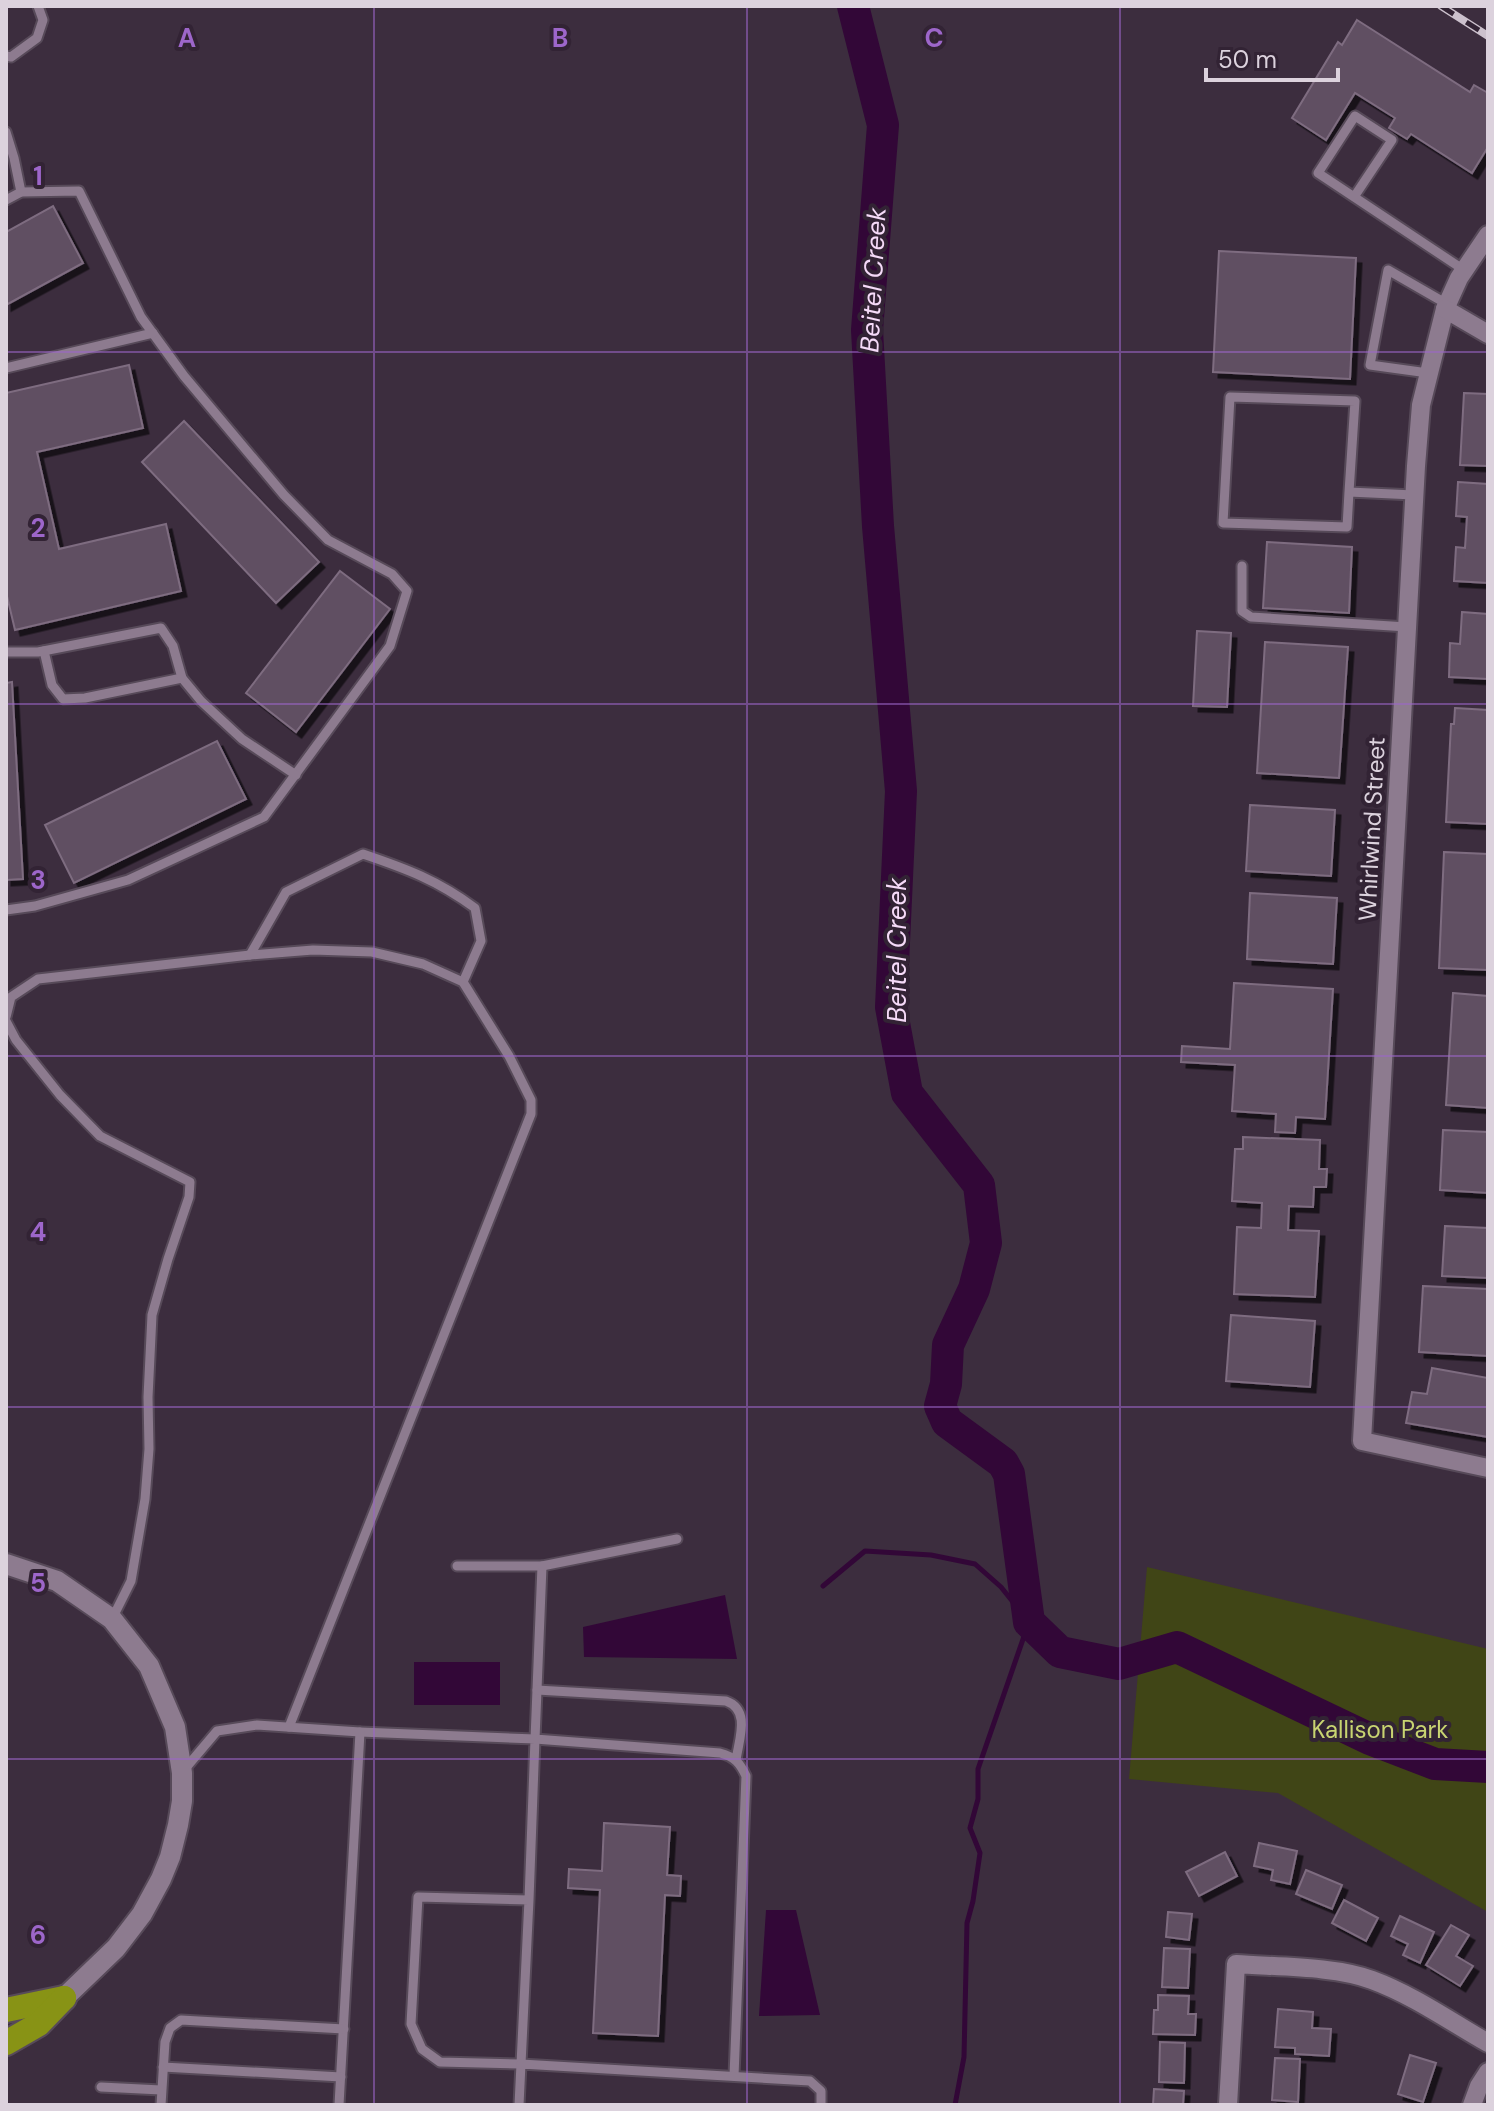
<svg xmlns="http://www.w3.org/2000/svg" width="1494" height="2111" viewBox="0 0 1494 2111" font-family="'DM Sans',sans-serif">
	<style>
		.green { fill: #404516 }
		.water { fill: #320737 }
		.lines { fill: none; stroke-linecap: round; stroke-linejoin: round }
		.stream { stroke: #320737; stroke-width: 5 }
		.river { stroke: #320737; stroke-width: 32 }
		.building { fill: #604f62; stroke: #7e6c80; stroke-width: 2; filter: url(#shadow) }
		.service-casing { stroke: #574a59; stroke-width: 13 }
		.minor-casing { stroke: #574a59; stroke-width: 22 }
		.tertiary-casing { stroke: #574a59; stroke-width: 24 }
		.motorway-casing { stroke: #574a59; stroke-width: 28 }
		.service { stroke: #8d7b8f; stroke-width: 9 }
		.minor { stroke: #8d7b8f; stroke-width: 18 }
		.tertiary { stroke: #8d7b8f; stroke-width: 20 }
		.motorway { stroke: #889315; stroke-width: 24 }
		.rail-casing { stroke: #ccc1cd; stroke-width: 8 }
		.rail { stroke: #322334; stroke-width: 5; stroke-dasharray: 15; stroke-linecap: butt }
		.grid { fill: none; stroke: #9d66ca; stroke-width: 2; stroke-opacity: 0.55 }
		.labels { text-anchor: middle; stroke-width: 8; stroke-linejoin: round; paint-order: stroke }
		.street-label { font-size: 24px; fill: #dcd2dd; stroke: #322334 }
		.park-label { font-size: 24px; fill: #c8d471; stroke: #322334 }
		.water-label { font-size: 26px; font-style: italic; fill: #f5daf8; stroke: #322334 }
		.grid-label { font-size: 26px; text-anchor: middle; font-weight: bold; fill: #9d66ca; stroke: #322334; stroke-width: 8; stroke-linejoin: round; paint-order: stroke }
	</style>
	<defs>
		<filter id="shadow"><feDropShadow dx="5.5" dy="5.5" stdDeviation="0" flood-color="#0009"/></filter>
	</defs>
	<rect width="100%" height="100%" fill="#3c2d3e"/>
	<path class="green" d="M1147,1567L1488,1649V1912L1278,1793L1129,1779Z"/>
	<g class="water">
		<path d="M725,1595L737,1659L584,1657L583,1627Z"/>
		<rect x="414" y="1662" width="86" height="43"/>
		<path d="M766,1910H796L820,2015L759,2016Z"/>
	</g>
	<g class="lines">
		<path class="stream" d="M823,1586L865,1551L931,1555L975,1564L1001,1587L1029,1622L978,1769V1799L970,1828L980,1853L973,1901L967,1923L964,2057L955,2105"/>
		<path class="river" d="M853,6L883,125L867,330L878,526L901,791L891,1007L907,1093L979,1185L986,1243L974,1289L948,1345L946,1384L940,1406L947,1422L1003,1463L1009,1474L1029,1622L1060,1652L1119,1664L1177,1647L1370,1739L1435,1764L1488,1767"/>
	</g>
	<g class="building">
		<path d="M1357,20L1470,92L1474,85L1488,93V147L1472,173L1411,134L1407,139L1389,128L1395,118L1355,93L1326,140L1292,118L1338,42L1342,45Z"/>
		<path d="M53,206L83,263L6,305V232Z"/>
		<path d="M1219,251L1356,258L1350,379L1213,372Z"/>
		<path d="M129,365L143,428L37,452L59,549L166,524L181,591L15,630L6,592V393Z"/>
		<path d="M1464,393L1488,394V466L1460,465Z"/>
		<path d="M184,421L319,562L276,603L142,462Z"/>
		<path d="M1458,482L1488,484V583L1454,581L1456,547L1465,548L1467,517L1456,516Z"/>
		<path d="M1267,542L1352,547L1349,613L1263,608Z"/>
		<path d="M340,571L390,609L296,732L246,693Z"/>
		<path d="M1462,612L1488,614V679L1449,677L1450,643L1460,644Z"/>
		<path d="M1197,631L1231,633L1227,707L1193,706Z"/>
		<path d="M1265,642L1348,647L1339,778L1257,773Z"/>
		<path d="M12,682L23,879L6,880V683Z"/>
		<path d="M1455,708L1488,710V824L1446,822L1451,724H1454Z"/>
		<path d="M217,741L246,799L74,883L45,825Z"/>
		<path d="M1250,805L1335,810L1331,876L1246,871Z"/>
		<path d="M1444,852L1488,854V970L1439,968Z"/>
		<path d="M1250,893L1337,898L1333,964L1247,959Z"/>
		<path d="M1234,983L1333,989L1325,1119L1296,1117L1295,1133L1275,1132L1276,1114L1232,1111L1235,1065L1181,1062L1182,1046L1230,1049Z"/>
		<path d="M1453,993L1488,996V1108L1446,1105Z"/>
		<path d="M1443,1130L1488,1132V1193L1440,1190Z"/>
		<path d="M1243,1137L1320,1140L1319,1169H1327L1326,1187H1314L1313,1207L1289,1206L1288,1230L1319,1231L1315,1297L1234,1294L1237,1227L1261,1228L1262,1203L1232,1201L1235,1149H1243Z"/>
		<path d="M1445,1226L1488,1228V1278L1442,1276Z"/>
		<path d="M1423,1286L1488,1289V1356L1419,1352Z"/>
		<path d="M1231,1315L1315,1321L1310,1387L1226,1381Z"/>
		<path d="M1432,1368L1488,1378V1437L1406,1423L1412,1392L1427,1394Z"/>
		<path d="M604,1823L670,1827L667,1875L681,1876L680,1896L665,1895L658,2036L593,2033L600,1890L568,1888L569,1869L602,1871Z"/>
		<path d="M1259,1843L1297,1851L1290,1884L1271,1880L1273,1870L1254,1866Z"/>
		<path d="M1225,1852L1237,1876L1199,1896L1186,1872Z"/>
		<path d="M1306,1870L1342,1885L1332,1909L1296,1894Z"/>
		<path d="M1344,1900L1378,1918L1366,1941L1332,1923Z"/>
		<path d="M1168,1912L1192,1914L1189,1940L1166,1937Z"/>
		<path d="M1400,1916L1434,1932L1420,1963L1403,1955L1408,1944L1391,1936Z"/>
		<path d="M1451,1925L1469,1935L1456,1956L1473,1966L1460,1986L1426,1965Z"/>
		<path d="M1164,1948L1190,1949L1188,1988L1162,1987Z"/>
		<path d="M1158,1995L1189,1996L1188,2014H1196L1195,2035L1153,2034L1154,2010H1158Z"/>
		<path d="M1278,2009L1313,2012L1312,2028L1331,2029L1329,2056L1295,2054V2048L1275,2047Z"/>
		<path d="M1160,2042L1185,2043L1184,2083L1159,2082Z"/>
		<path d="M1410,2055L1436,2063L1423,2102L1398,2094Z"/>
		<path d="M1275,2058L1300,2059L1298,2102L1272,2100Z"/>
		<path d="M1154,2089L1184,2091L1183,2105H1153Z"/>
	</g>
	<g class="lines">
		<g class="service-casing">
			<g id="service">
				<path d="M6,56L11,57L37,38L43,20L38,6"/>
				<path d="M6,132L14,158L21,192"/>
				<path d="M1354,197L1392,140L1355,116L1318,173L1464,270"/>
				<path d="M6,200L21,192L79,191L141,317L184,376L284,495L328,540L392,574L407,591L390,646L264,817L128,880L35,906L6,910"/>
				<path d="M6,368L153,333"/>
				<path d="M1428,373L1370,365L1388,270L1447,304"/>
				<path d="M1349,492L1347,527L1223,523L1230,397L1355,401L1349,492L1414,495"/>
				<path d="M1242,566V611L1251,617L1407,627"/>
				<path d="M44,651L52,685L63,699L85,698L182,678"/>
				<path d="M6,652H38L161,628L173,646L182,678L201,701L242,739L296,775"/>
				<path d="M250,955L286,892L363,854C407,869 437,880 475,908L481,941L463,982"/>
				<path d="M6,1017L11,997L38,979L250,955L313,950L372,952L423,964L463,982L509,1056L531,1100V1114L289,1727"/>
				<path d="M6,1021L16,1040L60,1095L100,1136L190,1182L189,1197L168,1259L152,1315L148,1397L149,1449L145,1499L131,1581L112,1619"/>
				<path d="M457,1566H542L535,1739L720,1753C735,1757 740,1763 746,1776L734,2076"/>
				<path d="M542,1566L677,1539"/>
				<path d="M537,1690L726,1701C751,1710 739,1739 736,1760"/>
				<path d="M360,1732L535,1739L529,1900L528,1920L521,2064L440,2062L422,2049L411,2024L418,1897L529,1900"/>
				<path d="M184,1770L217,1731L257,1725L360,1732L339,2105"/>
				<path d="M163,2067L341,2077"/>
				<path d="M101,2087L161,2090"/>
				<path d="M161,2105L165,2042L170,2028L181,2020L344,2029"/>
				<path d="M519,2105L521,2064L810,2081L821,2091V2105"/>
			</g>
		</g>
		<g class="minor-casing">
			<g id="minor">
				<path d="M1488,235L1459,278L1445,309L1421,405L1416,466L1362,1441L1488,1468"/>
				<path d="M1445,309L1488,334"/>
				<path d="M1228,2105L1236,1964C1276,1967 1336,1966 1372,1980C1413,1995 1451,2022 1488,2043"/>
				<path d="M1472,2105L1479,2086L1488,2072"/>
			</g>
		</g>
		<g class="tertiary-casing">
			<path id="tertiary" d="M6,1564L57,1581L112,1619L149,1666L175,1727L182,1773V1801L178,1825L170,1857L161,1879L142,1914L116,1948L64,1998"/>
		</g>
		<g class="motorway-casing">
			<g id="motorway">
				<path d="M6,2010L64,1998"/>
				<path d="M6,2043L39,2024L64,1998"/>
			</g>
		</g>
		<use href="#service" class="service"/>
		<use href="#minor" class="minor"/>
		<use href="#tertiary" class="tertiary"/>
		<use href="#motorway" class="motorway"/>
		<g class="rail-casing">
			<path id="rail" d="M1441,6L1488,36"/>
		</g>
		<use href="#rail" class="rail"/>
	</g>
	<path class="grid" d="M374,6V2105M747,6V2105M1120,6V2105M6,352H1488M6,704H1488M6,1056H1488M6,1407H1488M6,1759H1488"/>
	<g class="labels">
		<g class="street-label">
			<text transform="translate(1372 829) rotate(-87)" y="8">Whirlwind Street</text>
		</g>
		<g class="park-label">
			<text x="1380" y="1738">Kallison Park</text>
		</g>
		<g class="water-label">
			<text transform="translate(873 280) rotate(-87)" y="9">Beitel Creek</text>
			<text transform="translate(897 950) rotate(-90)" y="9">Beitel Creek</text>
		</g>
	</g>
	<g class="grid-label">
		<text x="187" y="47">A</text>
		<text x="560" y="47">B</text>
		<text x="934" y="47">C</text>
		<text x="38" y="185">1</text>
		<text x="38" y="537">2</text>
		<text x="38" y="889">3</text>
		<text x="38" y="1241">4</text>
		<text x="38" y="1592">5</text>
		<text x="38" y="1944">6</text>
	</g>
	<rect width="1494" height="2111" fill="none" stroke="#dcd2dd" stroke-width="16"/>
	<path d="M1206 68v12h132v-12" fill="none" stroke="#dcd2dd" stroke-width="4"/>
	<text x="1218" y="68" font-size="24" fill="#dcd2dd" stroke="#322334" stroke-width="6" paint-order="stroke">50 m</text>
</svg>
